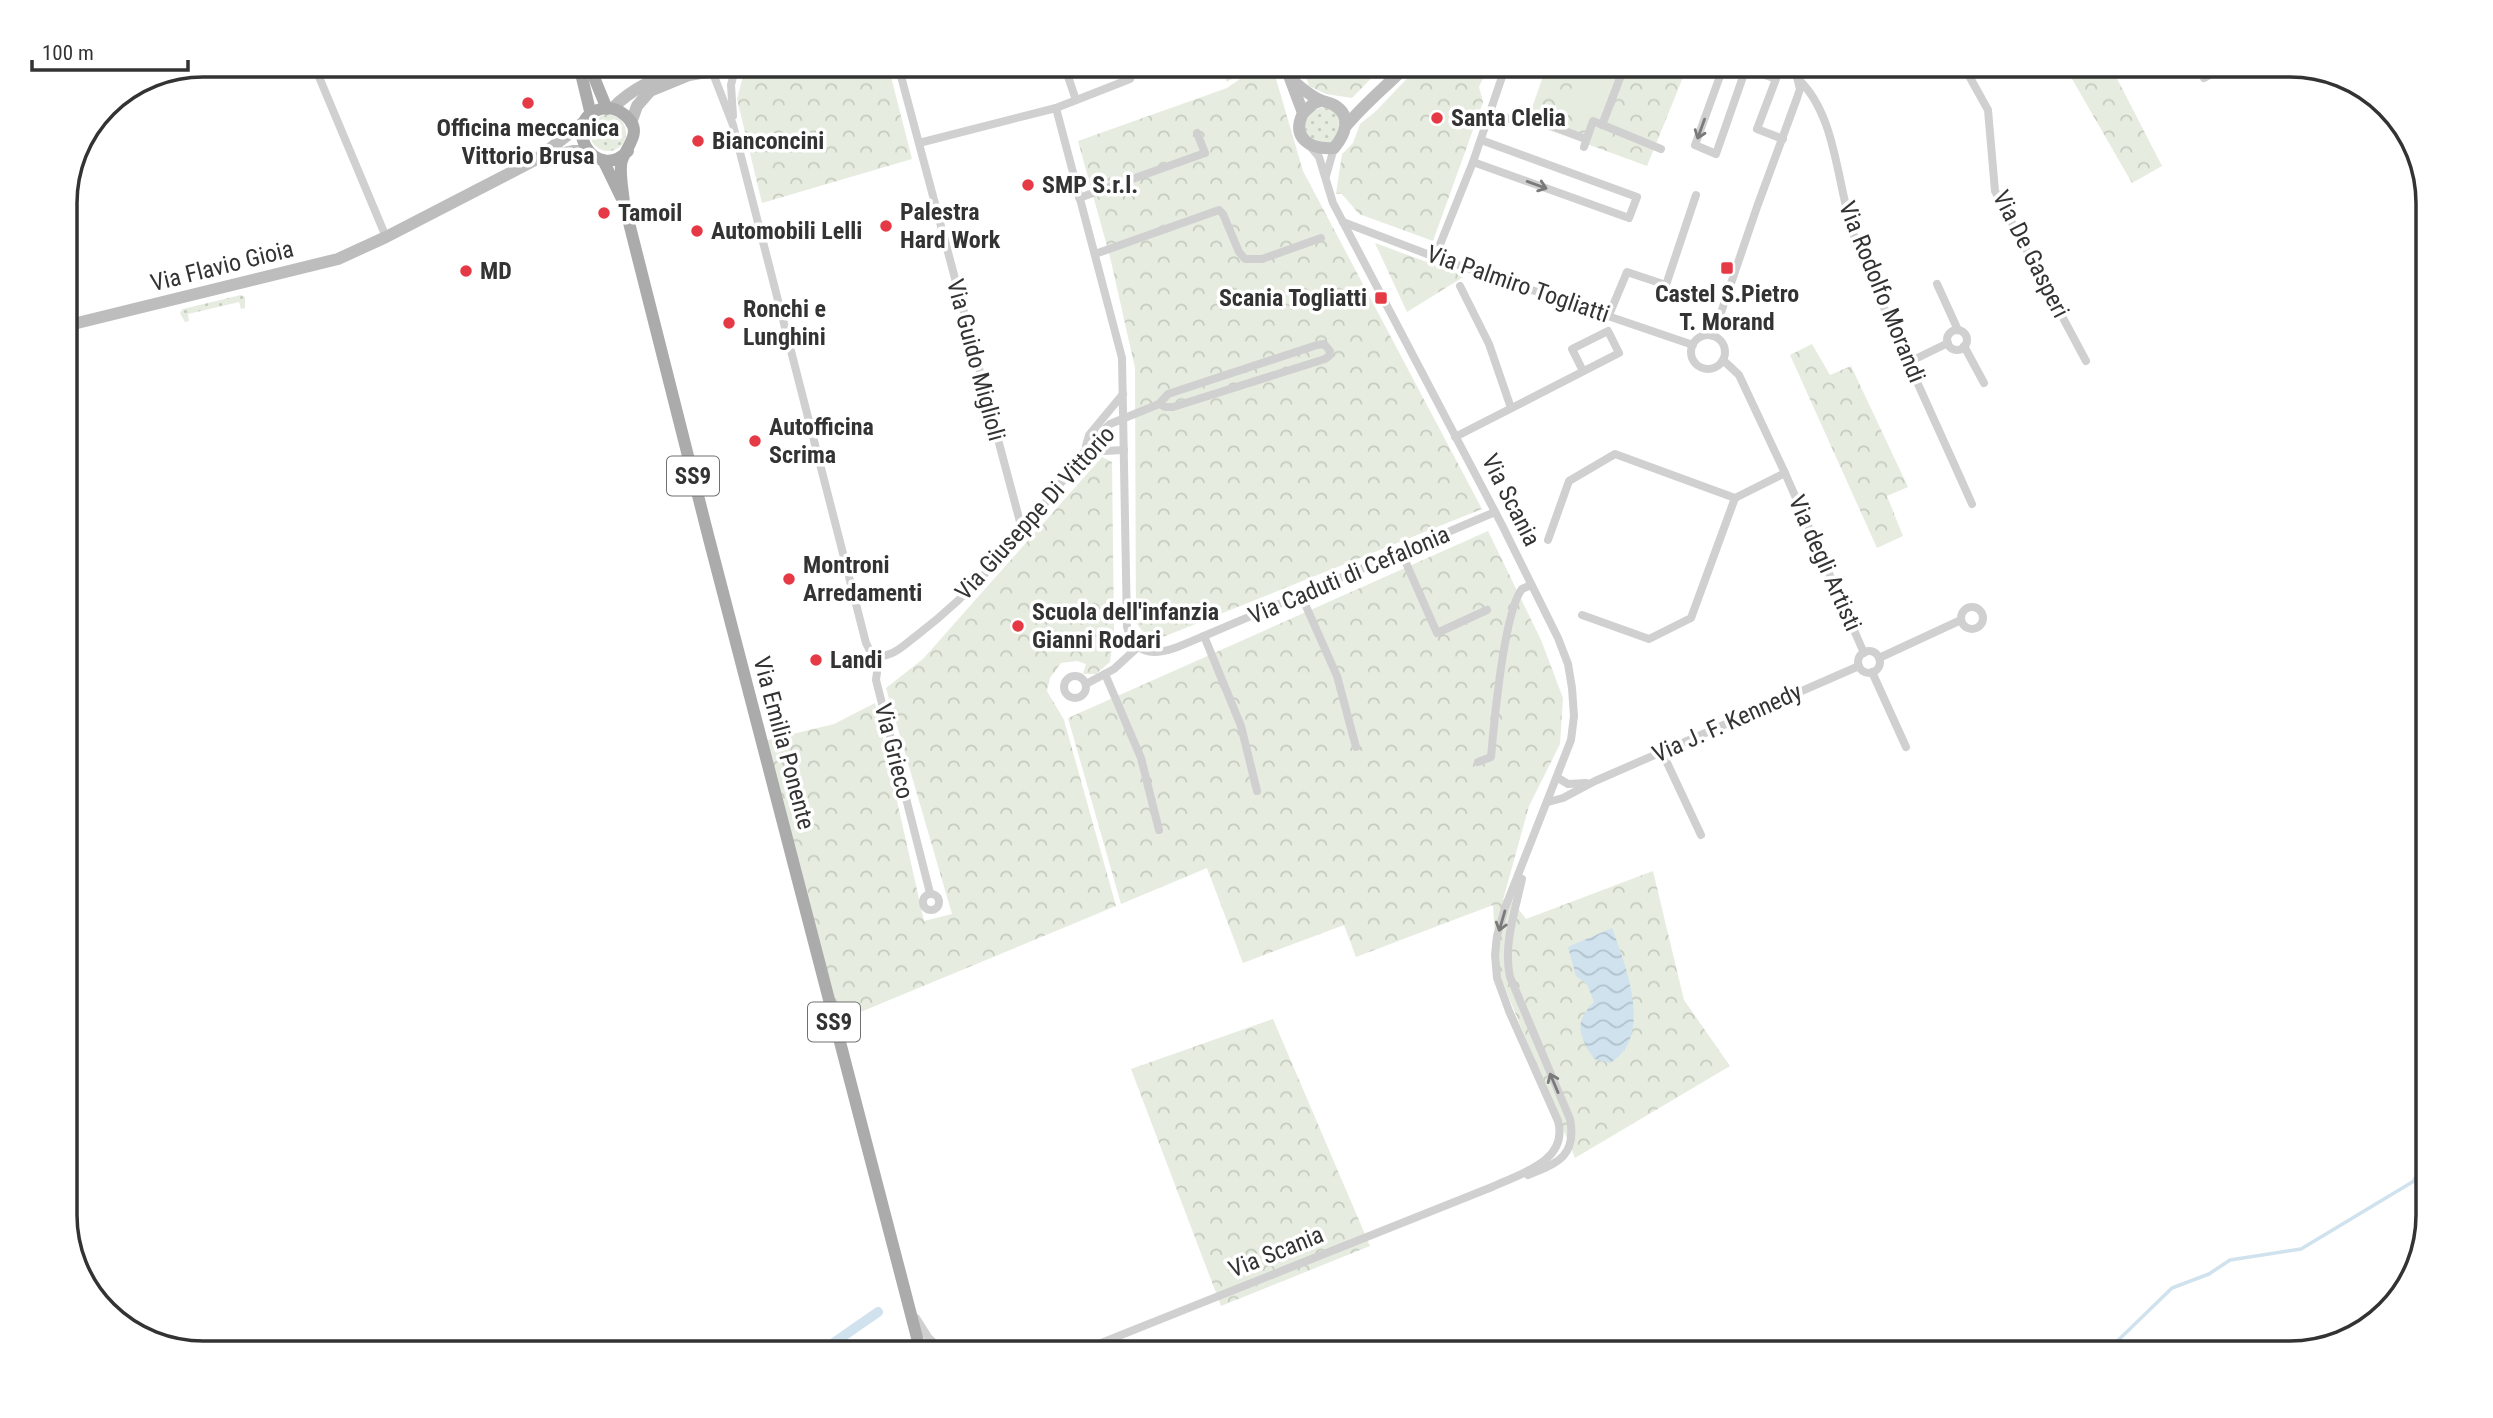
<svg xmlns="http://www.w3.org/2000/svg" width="2493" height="1418" viewBox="0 0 2493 1418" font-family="'Roboto Condensed',sans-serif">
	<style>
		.grass { fill: url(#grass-dots) }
		.park { fill: url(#park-crowns) }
		.pitch { fill: #e6ecdf }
		.water { fill: url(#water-waves) }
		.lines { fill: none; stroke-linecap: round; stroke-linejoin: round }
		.stream { stroke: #cfe2ee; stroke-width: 3.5 }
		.canal { stroke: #cfe2ee; stroke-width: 10 }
		.street { stroke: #d0d0d0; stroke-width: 8 }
		.secondary { stroke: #bdbdbd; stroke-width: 12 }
		.primary { stroke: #ababab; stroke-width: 12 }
		.oneway { stroke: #7a7a7a }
		.poi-dot { fill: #e63946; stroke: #fff; stroke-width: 2.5 }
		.labels { text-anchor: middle; stroke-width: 7; stroke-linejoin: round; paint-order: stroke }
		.shield { fill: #fff; stroke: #707070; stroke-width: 2 }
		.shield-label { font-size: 23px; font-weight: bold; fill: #333 }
		.poi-label { font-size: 24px; font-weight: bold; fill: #333; stroke: #fff; text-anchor: start }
		.street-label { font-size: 24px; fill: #333; stroke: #fff }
		.rim { fill: none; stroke: #333; stroke-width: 3.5 }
	</style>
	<defs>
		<pattern id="grass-dots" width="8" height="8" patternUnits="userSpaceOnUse" patternTransform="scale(1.75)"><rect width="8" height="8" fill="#e6ecdf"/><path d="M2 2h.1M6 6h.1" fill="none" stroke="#c6cbc0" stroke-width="1.8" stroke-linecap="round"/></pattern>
		<pattern id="park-crowns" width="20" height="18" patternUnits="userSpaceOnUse" patternTransform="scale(1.75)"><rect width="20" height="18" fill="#e6ecdf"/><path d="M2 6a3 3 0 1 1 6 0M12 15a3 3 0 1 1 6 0" fill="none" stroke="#c6cbc0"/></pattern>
		<pattern id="water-waves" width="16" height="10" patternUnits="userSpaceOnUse" patternTransform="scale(1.75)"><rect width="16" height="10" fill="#cfe2ee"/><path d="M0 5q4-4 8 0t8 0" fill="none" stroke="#b2c2cd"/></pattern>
	</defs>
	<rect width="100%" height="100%" fill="#fff"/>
	<g class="grass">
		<circle cx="1323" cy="126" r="18"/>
		<circle cx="608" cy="133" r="18"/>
		<path d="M241,295L245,297V308L241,309L239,302L188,314L189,321L185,322L180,313L183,309Z"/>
	</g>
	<g class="park">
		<path d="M749,65H888L912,159L762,203L737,99L743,76Z"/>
		<path d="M1219,65H1252L1227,82Z"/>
		<path d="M1260,65H1272L1303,171L1482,509L1158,639L1148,638L1136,623L1135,368L1110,257L1078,141L1227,88Z"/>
		<path d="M1302,65H1384L1352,98L1326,94L1309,86Z"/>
		<path d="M1420,65H1489L1479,87L1483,102L1433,241L1359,214L1342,194H1336L1342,154L1353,143L1360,124L1375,112Z"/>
		<path d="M1547,65H1688L1647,166L1527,122Z"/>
		<path d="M2064,65H2110L2162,166L2132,183Z"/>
		<path d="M1375,243L1465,276L1407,312Z"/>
		<path d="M1812,344L1830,375L1851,366L1908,487L1887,496L1903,536L1877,548L1790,355Z"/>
		<path d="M1102,457L1112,462L1114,629L1110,662L1096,674H1083L1086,664L1077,661L1061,663L1050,678L1047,691L1064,720L1116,906L834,1023L760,742L834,724L875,703L924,921L952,914L886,688L923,659Z"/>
		<path d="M1488,531L1541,640L1563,698L1560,744L1529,806L1503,900L1510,898L1526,919L1653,871L1684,1000L1730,1066L1575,1158L1497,969L1493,905L1356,957L1344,925L1243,963L1207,868L1121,904L1068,718Z"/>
		<path d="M1273,1019L1370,1246L1221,1306L1131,1069Z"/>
	</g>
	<path class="pitch" d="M1580,65H1628L1605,122L1565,106Z"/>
	<path class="water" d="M1612,928C1626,966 1654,1037 1610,1063L1594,1059C1579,1036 1573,1023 1594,1002L1587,984L1576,976L1568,947Z"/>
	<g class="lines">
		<path class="stream" d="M2105,1353L2172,1288L2209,1274L2230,1260L2301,1249L2414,1181L2428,1144"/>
		<path class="canal" d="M819,1353L878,1312"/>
		<g class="street">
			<path d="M314,65L386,237"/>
			<path d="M898,65L1023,533"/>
			<path d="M1064,65L1076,100"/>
			<path d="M1556,65L1574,72L1576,65"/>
			<path d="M1724,65L1695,145L1716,154L1746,68"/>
			<path d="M1738,65L1776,79L1757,129L1783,139"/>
			<path d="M1963,65L1988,110L1995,191L2086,361"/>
			<path d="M712,71L733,125L866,643L870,651L879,656L876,680L930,893"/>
			<path d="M318,74L341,65"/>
			<path d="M2204,78L2228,65"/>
			<path d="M1799,80C1839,118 1837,195 1857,244C1893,332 1934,418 1972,504"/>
			<path d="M1056,108L1130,79"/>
			<path d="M1490,112L1527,125L1538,121L1586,139"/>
			<path d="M733,116L731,85L736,65"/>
			<path d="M1602,125L1625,65"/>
			<path d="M919,143L1056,108L1122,358L1127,627C1139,670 1176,647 1204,636L1495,512"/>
			<path d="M1584,147L1593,121L1661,149"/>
			<path d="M1473,162L1629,218L1637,197L1481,140"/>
			<path d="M1326,176L1334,148"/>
			<path d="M1079,198L1205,153L1197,133"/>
			<path d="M1343,222L1435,257L1693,345"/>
			<path d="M1095,254L1219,210L1223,214L1239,252L1245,259H1262L1321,238"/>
			<path d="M1435,257L1473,162L1506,65"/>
			<path d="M1937,284L1958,330"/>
			<path d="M1460,286L1489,344L1511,408"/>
			<path d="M1609,315L1627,272L1666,285L1696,195"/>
			<circle cx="1957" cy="340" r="10"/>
			<circle cx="1708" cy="352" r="17"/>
			<path d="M1713,336L1757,207L1797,98L1800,89L1794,65"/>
			<path d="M1964,346L1984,383"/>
			<path d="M1723,360L1739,375L1785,473L1735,498"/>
			<path d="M1909,362L1948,343"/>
			<path d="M1455,437L1619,353L1608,331L1572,349L1583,371"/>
			<path d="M1086,446L1089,435L1123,394"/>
			<path d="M1084,452L1124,450"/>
			<path d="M1785,473L1864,653"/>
			<path d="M1548,540L1569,481L1615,454L1735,498"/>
			<path d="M1402,554L1437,633L1487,610"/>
			<path d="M1301,595L1337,676L1356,747"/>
			<circle cx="1972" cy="618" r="11"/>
			<path d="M1582,615L1649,639L1691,618L1735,498"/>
			<path d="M1204,636L1241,726L1257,791"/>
			<circle cx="1869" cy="662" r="11"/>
			<path d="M879,656C894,656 904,645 916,636C993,578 1041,507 1100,433L1110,424L1159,404L1168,394L1317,345L1324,344L1330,351L1329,356L1325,359L1173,407H1165L1159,404"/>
			<path d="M1879,658L1961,620"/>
			<path d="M1872,672L1906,747"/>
			<path d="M1105,674L1141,758L1159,830"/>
			<circle cx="1075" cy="687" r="11"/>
			<path d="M1086,684L1114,669L1139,646"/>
			<path d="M1662,752L1701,835"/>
			<path d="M1478,762L1491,757C1494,723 1504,612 1522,589L1531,585"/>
			<path d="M1558,778L1568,784L1586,783"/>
			<path d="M1548,802L1563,798L1595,781L1859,666"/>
			<path d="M1522,879C1515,911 1503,945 1510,977L1570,1119C1577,1156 1558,1163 1528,1175"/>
			<circle cx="931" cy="902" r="8"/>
			<path d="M916,1318L928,1337L944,1353"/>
			<path d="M1076,1353L1492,1187C1520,1174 1569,1161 1558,1121L1509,1011L1497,978L1495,955L1497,936L1505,908L1571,740L1574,716L1572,688L1568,664L1558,638L1502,525L1333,203L1319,157L1309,145"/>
		</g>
		<g class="secondary">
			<path d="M1285,65L1303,113"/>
			<path d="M1291,79C1299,86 1308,94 1318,99C1323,102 1329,102 1334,105C1353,116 1345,135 1334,148C1310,150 1291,138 1303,113L1314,103L1321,101"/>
			<path d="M613,108C635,85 663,76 691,65"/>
			<path d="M631,123L637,106L650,91L689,75L712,71L723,72L733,65"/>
			<path d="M1346,126C1365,103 1387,86 1407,65"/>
			<path d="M540,158L573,151H588"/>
			<path d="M65,326L338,259L386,237L537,159L585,121"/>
		</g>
		<g class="primary">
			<path d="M579,65L591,115"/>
			<path d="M589,65L607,109"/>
			<path d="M628,151C594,185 559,120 601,109C609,107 615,108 622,113C649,132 622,148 621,165C620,178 623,191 624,203L708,535L921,1353"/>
			<path d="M603,160L621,197"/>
		</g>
	</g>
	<defs><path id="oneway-shaft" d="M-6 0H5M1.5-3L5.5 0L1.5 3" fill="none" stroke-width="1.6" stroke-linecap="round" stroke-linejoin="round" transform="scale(1.75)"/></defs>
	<g class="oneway">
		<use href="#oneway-shaft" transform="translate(1701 129) rotate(110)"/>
		<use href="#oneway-shaft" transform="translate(1537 185) rotate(20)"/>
		<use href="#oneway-shaft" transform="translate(1502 921) rotate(106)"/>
		<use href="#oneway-shaft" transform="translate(1554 1083) rotate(-113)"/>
	</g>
	<g class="poi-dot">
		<circle cx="528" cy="103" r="7"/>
		<circle cx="1437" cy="118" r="7"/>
		<circle cx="698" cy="141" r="7"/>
		<circle cx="1028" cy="185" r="7"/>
		<circle cx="604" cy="213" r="7"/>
		<circle cx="886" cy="226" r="7"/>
		<circle cx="697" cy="231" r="7"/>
		<rect x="1720" y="261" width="14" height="14" rx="3.5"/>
		<circle cx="466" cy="271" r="7"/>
		<rect x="1374" y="291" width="14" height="14" rx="3.5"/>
		<circle cx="729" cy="323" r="7"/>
		<circle cx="755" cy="441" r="7"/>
		<circle cx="789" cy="579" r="7"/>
		<circle cx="1018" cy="626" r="7"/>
		<circle cx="816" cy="660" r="7"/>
	</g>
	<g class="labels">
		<g class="shield">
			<rect x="667" y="456.5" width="52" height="39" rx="5"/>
			<rect x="808" y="1002.5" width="52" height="39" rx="5"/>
		</g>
		<g class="shield-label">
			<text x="693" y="484">SS9</text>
			<text x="834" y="1030">SS9</text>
		</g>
		<g class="poi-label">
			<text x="1451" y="126">Santa Clelia</text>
			<text x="528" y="136" text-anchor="middle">Officina meccanica<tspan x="528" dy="28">Vittorio Brusa</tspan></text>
			<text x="712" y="149">Bianconcini</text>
			<text x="1042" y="193">SMP S.r.l.</text>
			<text x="900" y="220">Palestra<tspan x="900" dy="28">Hard Work</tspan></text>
			<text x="618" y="221">Tamoil</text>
			<text x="711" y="239">Automobili Lelli</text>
			<text x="480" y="279">MD</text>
			<text x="1727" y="302" text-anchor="middle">Castel S.Pietro<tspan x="1727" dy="28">T. Morand</tspan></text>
			<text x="1367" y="306" text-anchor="end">Scania Togliatti</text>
			<text x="743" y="317">Ronchi e<tspan x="743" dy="28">Lunghini</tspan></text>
			<text x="769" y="435">Autofficina<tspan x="769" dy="28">Scrima</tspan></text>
			<text x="803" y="573">Montroni<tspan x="803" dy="28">Arredamenti</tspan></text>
			<text x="1032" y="620">Scuola dell'infanzia<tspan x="1032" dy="28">Gianni Rodari</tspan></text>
			<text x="830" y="668">Landi</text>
		</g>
		<g class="street-label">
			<text transform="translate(2031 254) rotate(63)" y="8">Via De Gasperi</text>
			<text transform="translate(222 266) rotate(-14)" y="8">Via Flavio Gioia</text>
			<text transform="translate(1518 284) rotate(19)" y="8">Via Palmiro Togliatti</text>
			<text transform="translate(1882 292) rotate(68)" y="8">Via Rodolfo Morandi</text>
			<text transform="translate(976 360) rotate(75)" y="8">Via Guido Miglioli</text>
			<text transform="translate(1511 500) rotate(63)" y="8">Via Scania</text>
			<text transform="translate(1035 513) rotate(-48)" y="8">Via Giuseppe Di Vittorio</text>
			<text transform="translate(1825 563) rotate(66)" y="8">Via degli Artisti</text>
			<text transform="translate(1349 575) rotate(-23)" y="8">Via Caduti di Cefalonia</text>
			<text transform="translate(1727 723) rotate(-24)" y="8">Via J. F. Kennedy</text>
			<text transform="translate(784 743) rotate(75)" y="8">Via Emilia Ponente</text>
			<text transform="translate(894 751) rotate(76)" y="8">Via Grieco</text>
			<text transform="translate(1276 1252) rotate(-22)" y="8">Via Scania</text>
		</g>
	</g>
	<path d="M0 0H2493V1418H0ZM203 77H2290A126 126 0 0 1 2416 203V1215A126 126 0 0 1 2290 1341H203A126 126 0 0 1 77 1215V203A126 126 0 0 1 203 77Z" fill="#fff" fill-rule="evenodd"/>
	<path class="rim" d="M203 77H2290A126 126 0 0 1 2416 203V1215A126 126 0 0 1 2290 1341H203A126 126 0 0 1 77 1215V203A126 126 0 0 1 203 77Z"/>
	<path d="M32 60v10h156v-10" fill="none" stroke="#333333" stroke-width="3.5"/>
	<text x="42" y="60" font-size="21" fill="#333333" stroke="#ffffff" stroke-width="5" paint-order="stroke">100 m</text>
</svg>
